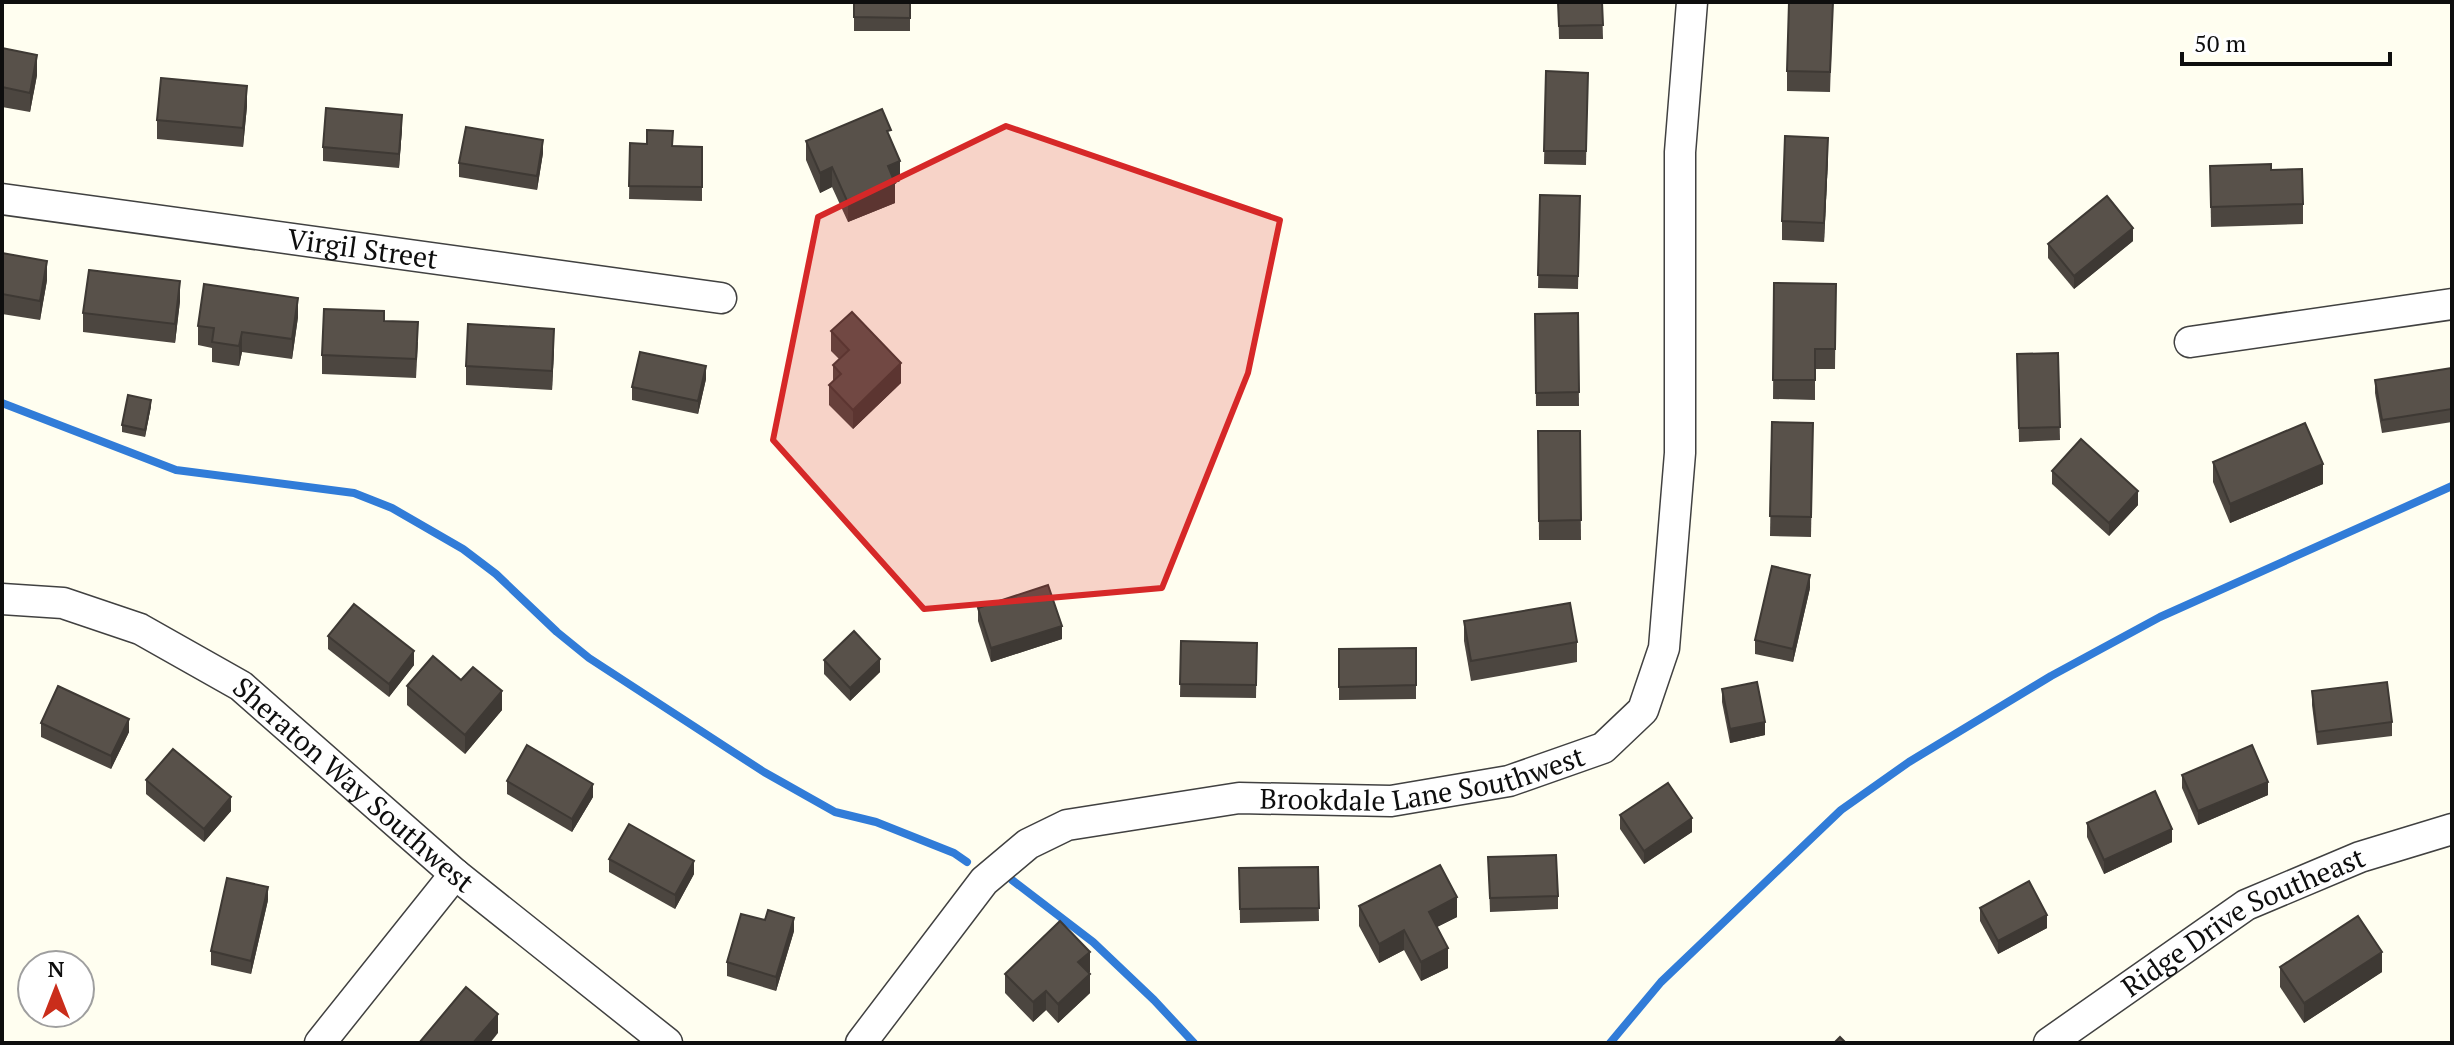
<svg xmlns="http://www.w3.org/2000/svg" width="2454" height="1045" viewBox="0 0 2454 1045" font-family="'PT Serif',serif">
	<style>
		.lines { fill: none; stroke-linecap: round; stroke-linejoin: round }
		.stream { stroke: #317cd8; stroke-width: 8 }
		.minor-casing { stroke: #414141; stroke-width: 33 }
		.minor { stroke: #fff; stroke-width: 30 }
		.wall { fill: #4c4640 }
		.shaded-wall { fill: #3e3934 }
		.building { fill: #58514a; stroke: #3e3934; stroke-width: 2 }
		.marked { fill: #d62828; fill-opacity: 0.2; stroke: #d62828; stroke-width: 6; stroke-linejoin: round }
		.labels { text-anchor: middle; stroke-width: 8; stroke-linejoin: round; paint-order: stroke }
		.street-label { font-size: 28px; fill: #0e0e0e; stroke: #fff }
	</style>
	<rect width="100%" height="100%" fill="#fffef0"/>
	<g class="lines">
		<g class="stream">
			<path d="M2,403L176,470L354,493L392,508L463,549L496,574L557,632L589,658L764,772L835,812L876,822L954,853L967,862"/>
			<path d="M1012,880L1093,942L1154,1000L1194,1043"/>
			<path d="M1610,1043L1661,982L1841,810L1909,762L2051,676L2160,617L2452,486"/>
		</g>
		<g class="minor-casing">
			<g id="minor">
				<path id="s1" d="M2,199L721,298"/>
				<path d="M2190,342L2452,304"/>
				<path id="s2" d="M2,599L63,603L140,629L241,686L455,874L667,1043"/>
				<path d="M320,1043L455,874"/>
				<path id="s3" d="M861,1043L984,881L1028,844L1067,825L1239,798L1391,801L1509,781L1603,748L1643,710L1664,648L1680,453V152L1692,2"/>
				<path id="s4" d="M2049,1043L2246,905L2360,857L2452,829"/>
			</g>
		</g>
		<use href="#minor" class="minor"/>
	</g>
	<g class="wall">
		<rect x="854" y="2" width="56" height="29"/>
		<path d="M1558,2H1602L1603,39H1559Z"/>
		<path d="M1833,2L1830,92L1787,91V71Z"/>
		<path d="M2,48L37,75L30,112L2,107Z"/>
		<path d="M1546,71L1588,73L1586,165L1544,164Z"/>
		<path d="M247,106L243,147L157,139V120Z"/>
		<path d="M402,128L399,168L323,161V147Z"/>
		<path d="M891,140L900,181L895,183V203L848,222L832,187L820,193L806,160V141Z"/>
		<path d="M630,143L702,147V201L629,199Z"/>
		<path d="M543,153L537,190L459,177V163Z"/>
		<path d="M1828,158L1824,242L1782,240V221Z"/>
		<path d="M2210,166L2271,170L2303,204V224L2211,227Z"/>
		<path d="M1540,195L1580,196L1578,289L1538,288Z"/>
		<path d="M2133,241L2074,289L2048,258V244Z"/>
		<path d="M2,253L47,280L40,320L2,314Z"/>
		<path d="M1774,283L1836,284L1835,369H1815V400L1773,399Z"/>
		<path d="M180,301L175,343L83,332V313Z"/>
		<path d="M1578,313L1579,406H1536L1535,314Z"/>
		<path d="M298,317L292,359L242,352L239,366L212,362V348L198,345V326Z"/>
		<path d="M831,331L901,383L853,429L829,405V385L833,381V365L839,359L831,351Z"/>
		<path d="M418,342L416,378L322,374V355Z"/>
		<path d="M554,348L552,390L466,385V366Z"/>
		<path d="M2058,353L2060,440L2019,442L2017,354Z"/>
		<path d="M2452,368V422L2382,433L2375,393V380Z"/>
		<path d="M706,379L698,414L632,400V387Z"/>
		<path d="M151,406L145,437L122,432V425Z"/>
		<path d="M1772,422L1813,423L1811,537L1770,536Z"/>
		<path d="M1538,431H1580L1581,540H1539Z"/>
		<path d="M2213,462L2323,484L2230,523L2213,482Z"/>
		<path d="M2052,471L2138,505L2109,536L2052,484Z"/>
		<path d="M1810,588L1793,662L1755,654V640Z"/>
		<path d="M978,608L1062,639L991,662L978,621Z"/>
		<path d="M1464,621L1577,642V662L1471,681L1464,641Z"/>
		<path d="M328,636L414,665L389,697L328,649Z"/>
		<path d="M1181,641L1257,643L1256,698L1180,697Z"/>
		<path d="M1416,648V699L1339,700V649Z"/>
		<path d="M824,660L880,672L850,701L824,674Z"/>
		<path d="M461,680L502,710L465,754L407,705V686Z"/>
		<path d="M1722,689L1765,735L1730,743L1722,702Z"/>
		<path d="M2312,691L2392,722V736L2317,745L2312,705Z"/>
		<path d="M41,723L129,732L111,769L41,737Z"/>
		<path d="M2182,775L2268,795L2198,825L2182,788Z"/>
		<path d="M146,780L231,811L204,842L146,794Z"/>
		<path d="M507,781L593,797L572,832L507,794Z"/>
		<path d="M1620,815L1692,832L1644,864L1620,829Z"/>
		<path d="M2087,823L2172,842L2104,874L2087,837Z"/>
		<path d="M1488,857L1558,896V909L1490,912Z"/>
		<path d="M609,859L694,874L675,909L609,872Z"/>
		<path d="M1318,867L1319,921L1240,923L1239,868Z"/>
		<path d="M268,900L251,974L211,965V951Z"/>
		<path d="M1359,906L1457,917L1437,927L1448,968L1421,981L1404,950L1379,963L1359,926Z"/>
		<path d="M1980,908L2047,928L1998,954L1980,921Z"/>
		<path d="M765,920L794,931L776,991L727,976V962Z"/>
		<path d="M2280,967L2382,972L2304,1023L2280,987Z"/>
		<path d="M1090,972L1088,973L1090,993L1058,1023L1046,1010L1033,1022L1005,993V974Z"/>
	</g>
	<g class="shaded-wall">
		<path d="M37,55V75L30,112V93Z"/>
		<path d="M247,86V106L243,147V128Z"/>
		<path d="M402,115V128L399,168V154Z"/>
		<path d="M1828,138V158L1824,242V223Z"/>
		<path d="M543,140V153L537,190V176Z"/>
		<path d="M900,161V181L888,186V166Z"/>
		<path d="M832,167V187L820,193V173Z"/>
		<path d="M895,183V203L848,222V203Z"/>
		<path d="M2133,228V241L2074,289V276Z"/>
		<path d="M47,261V280L40,320V301Z"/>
		<path d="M180,281V301L175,343V324Z"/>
		<path d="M298,298V317L292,359V339Z"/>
		<path d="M554,329V348L552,390V371Z"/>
		<path d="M242,332V352L239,366V346Z"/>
		<path d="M901,363V383L853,429V410Z"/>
		<path d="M706,366V379L698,414V401Z"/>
		<path d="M151,400V406L145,437V430Z"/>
		<path d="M2323,464V484L2230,523V504Z"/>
		<path d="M2138,491V505L2109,536V523Z"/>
		<path d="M1810,575V588L1793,662V649Z"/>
		<path d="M1062,626V639L991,662V648Z"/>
		<path d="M414,651V665L389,697V684Z"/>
		<path d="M880,659V672L850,701V688Z"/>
		<path d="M502,691V710L465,754V735Z"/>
		<path d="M129,719V732L111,769V756Z"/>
		<path d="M1765,722V735L1730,743V729Z"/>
		<path d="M2268,782V795L2198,825V811Z"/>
		<path d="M593,784V797L572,832V819Z"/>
		<path d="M231,797V811L204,842V829Z"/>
		<path d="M1692,818V832L1644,864V851Z"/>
		<path d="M2172,829V842L2104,874V860Z"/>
		<path d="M694,861V874L675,909V895Z"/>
		<path d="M268,887V900L251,974V961Z"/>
		<path d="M1457,897V917L1429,931V912Z"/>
		<path d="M2047,915V928L1998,954V941Z"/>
		<path d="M794,918V931L776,991V977Z"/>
		<path d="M1404,930V950L1379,963V944Z"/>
		<path d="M1448,948V968L1421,981V962Z"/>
		<path d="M1090,952V972L1078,982V962Z"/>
		<path d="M2382,952V972L2304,1023V1003Z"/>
		<path d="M1090,974V993L1058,1023V1004Z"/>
		<path d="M1046,991V1010L1033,1022V1002Z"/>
		<path d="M498,1014V1033L490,1043H473Z"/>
	</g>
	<g class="building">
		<path d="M854,2H910V18L854,17Z"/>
		<path d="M1558,2H1602L1603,25L1559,26Z"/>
		<path d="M1789,2H1833L1830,72L1787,71Z"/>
		<path d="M2,48L37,55L30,93L2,87Z"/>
		<path d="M1546,71L1588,73L1586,151H1544Z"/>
		<path d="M161,78L247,86L243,128L157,120Z"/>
		<path d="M326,108L402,115L399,154L323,147Z"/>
		<path d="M882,109L891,130L887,131L900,161L888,166L895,183L848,203L832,167L820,173L806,141Z"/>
		<path d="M466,127L543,140L537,176L459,163Z"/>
		<path d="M647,130L673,131L672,146L702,147V187L629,186L630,143L647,144Z"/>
		<path d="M1785,136L1828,138L1824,223L1782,221Z"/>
		<path d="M2271,164V170L2302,169L2303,204L2211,207L2210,166Z"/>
		<path d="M1540,195L1580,196L1578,276L1538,275Z"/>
		<path d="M2107,196L2133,228L2074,276L2048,244Z"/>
		<path d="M2,253L47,261L40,301L2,294Z"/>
		<path d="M89,270L180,281L175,324L83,313Z"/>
		<path d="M1774,283L1836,284L1835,349H1815V380H1773Z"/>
		<path d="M204,284L298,298L292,339L242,332L239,346L212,342L214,328L198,326Z"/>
		<path d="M324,309L384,311V321L418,322L416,359L322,355Z"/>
		<path d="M852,312L901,363L853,410L829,385L841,374L833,365L849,350L831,331Z"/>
		<path d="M1578,313L1579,392L1536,393L1535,314Z"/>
		<path d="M468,324L554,329L552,371L466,366Z"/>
		<path d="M640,352L706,366L698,401L632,387Z"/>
		<path d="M2058,353L2060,427L2019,428L2017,354Z"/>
		<path d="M2452,368V409L2382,420L2375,380Z"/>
		<path d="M128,395L151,400L145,430L122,425Z"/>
		<path d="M1772,422L1813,423L1811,517L1770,516Z"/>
		<path d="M2305,423L2323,464L2230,504L2213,462Z"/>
		<path d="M1538,431H1580L1581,520L1539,521Z"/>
		<path d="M2081,439L2138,491L2109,523L2052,471Z"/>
		<path d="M1772,566L1810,575L1793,649L1755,640Z"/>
		<path d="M1048,585L1062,626L991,648L978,608Z"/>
		<path d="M1570,603L1577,642L1471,661L1464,621Z"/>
		<path d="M354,604L414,651L389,684L328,636Z"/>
		<path d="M854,631L880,659L850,688L824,660Z"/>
		<path d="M1181,641L1257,643L1256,685L1180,684Z"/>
		<path d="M1416,648V685L1339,687V649Z"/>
		<path d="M433,656L461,680L473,667L502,691L465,735L407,686Z"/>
		<path d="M1757,682L1765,722L1730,729L1722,689Z"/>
		<path d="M2387,682L2392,722L2317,732L2312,691Z"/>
		<path d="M58,686L129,719L111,756L41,723Z"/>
		<path d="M527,745L593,784L572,819L507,781Z"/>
		<path d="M2252,745L2268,782L2198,811L2182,775Z"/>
		<path d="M173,749L231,797L204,829L146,780Z"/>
		<path d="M1668,783L1692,818L1644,851L1620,815Z"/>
		<path d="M2155,791L2172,829L2104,860L2087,823Z"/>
		<path d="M629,824L694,861L675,895L609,859Z"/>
		<path d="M1556,855L1558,896L1490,898L1488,857Z"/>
		<path d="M1440,865L1457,897L1429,912L1448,948L1421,962L1404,930L1379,944L1359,906Z"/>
		<path d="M1318,867L1319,908L1240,909L1239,868Z"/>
		<path d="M227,878L268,887L251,961L211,951Z"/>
		<path d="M2029,881L2047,915L1998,941L1980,908Z"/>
		<path d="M768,910L794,918L776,977L727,962L741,914L765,920Z"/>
		<path d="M2358,916L2382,952L2304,1003L2280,967Z"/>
		<path d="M1060,921L1090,952L1078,962L1090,974L1058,1004L1046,991L1033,1002L1005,974Z"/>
		<path d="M466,987L498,1014L473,1043H419Z"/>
		<path d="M1840,1037L1846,1043H1834Z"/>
	</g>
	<path class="marked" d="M1006,126L1280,220L1248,373L1162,588L924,609L773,440L818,217Z"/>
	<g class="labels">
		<g class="street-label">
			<text dy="10" stroke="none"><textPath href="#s1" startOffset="364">Virgil Street</textPath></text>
			<text dy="10" stroke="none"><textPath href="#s3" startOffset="664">Brookdale Lane Southwest</textPath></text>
			<text dy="10" stroke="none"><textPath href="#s2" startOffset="408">Sheraton Way Southwest</textPath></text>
			<text dy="10" stroke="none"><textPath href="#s4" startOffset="230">Ridge Drive Southeast</textPath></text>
		</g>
	</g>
	<rect width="2454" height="1045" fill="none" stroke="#0e0e0e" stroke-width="8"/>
	<g transform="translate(56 989)"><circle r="38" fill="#ffffff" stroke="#9f9f9f" stroke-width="2"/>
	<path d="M0-6L14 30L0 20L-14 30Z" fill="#ca2d1b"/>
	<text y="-12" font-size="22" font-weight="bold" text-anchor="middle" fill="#0e0e0e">N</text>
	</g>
	<path d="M2182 52v12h208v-12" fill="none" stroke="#0e0e0e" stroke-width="4"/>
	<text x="2194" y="52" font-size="24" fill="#0e0e0e" stroke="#ffffff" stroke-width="6" paint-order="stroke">50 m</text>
</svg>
